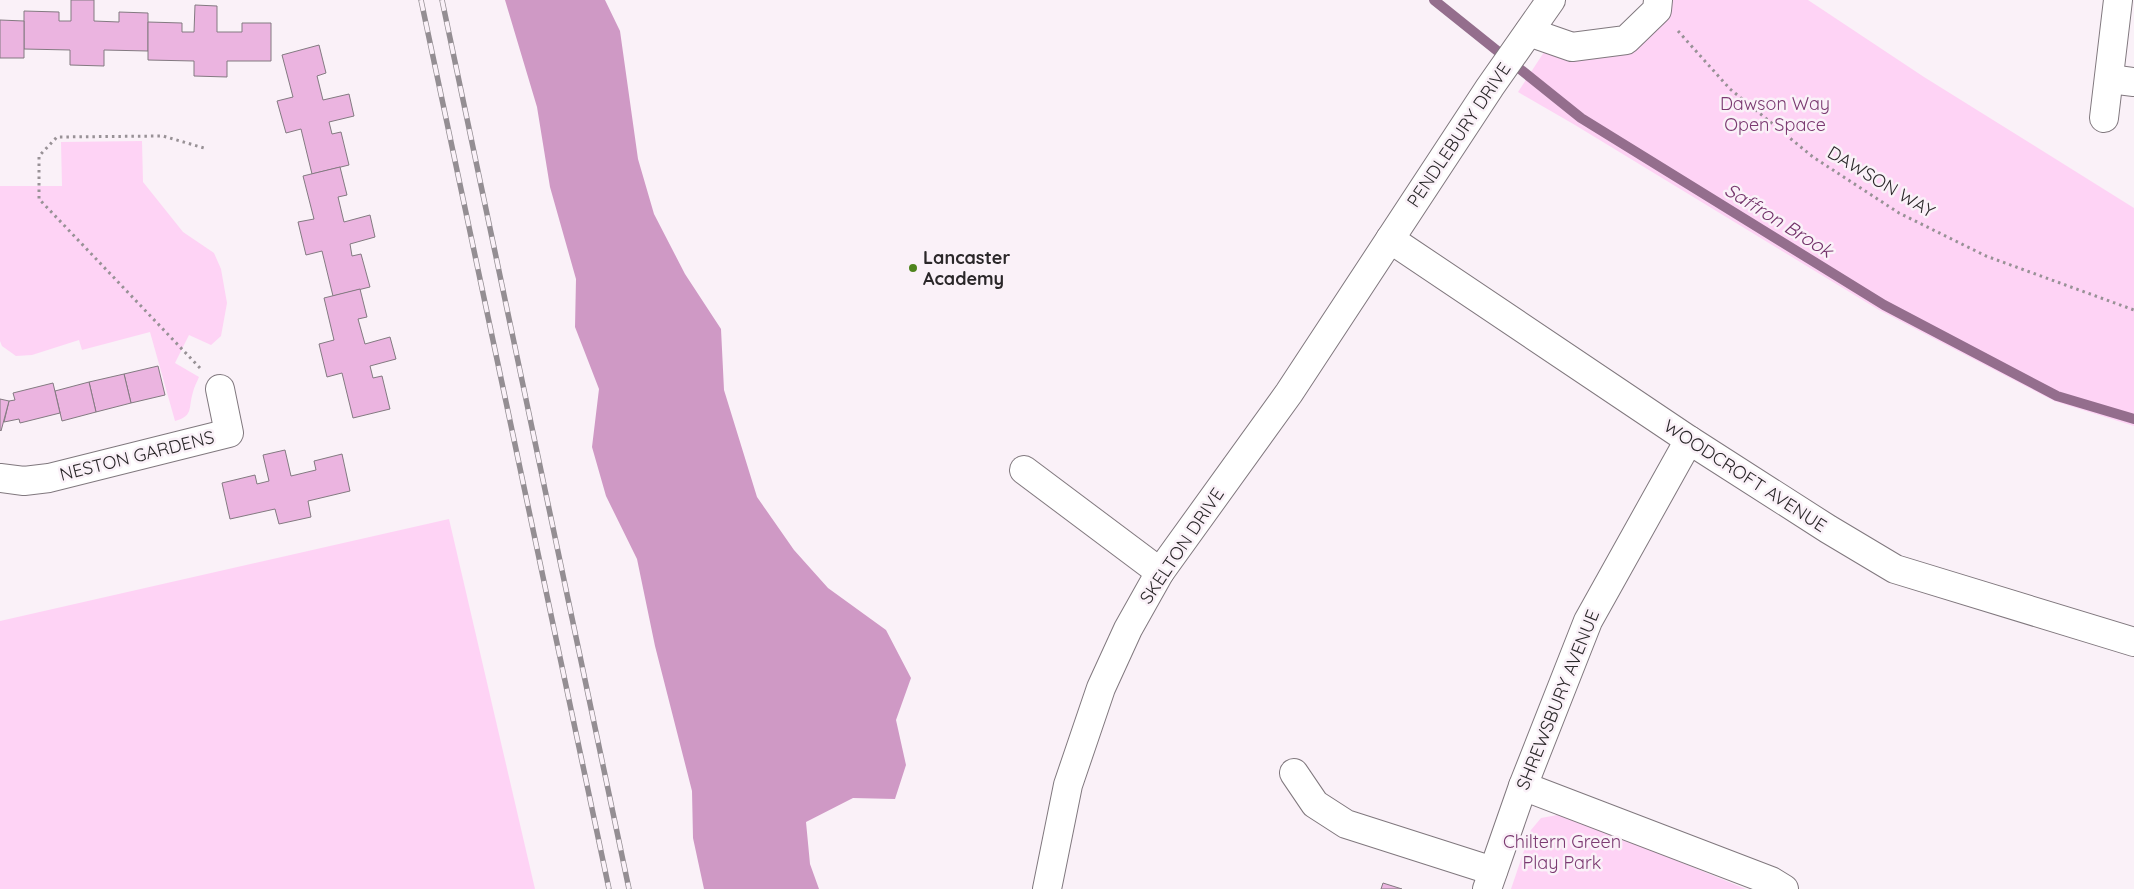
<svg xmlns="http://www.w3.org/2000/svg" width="2134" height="889" viewBox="0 0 2134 889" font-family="Quicksand,sans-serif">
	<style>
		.green { fill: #fed3f5 }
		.forest { fill: #cf99c5 }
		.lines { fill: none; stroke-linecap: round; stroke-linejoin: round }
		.stream { stroke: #946e8d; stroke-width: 10 }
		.building { fill: #ebb4e0; stroke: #837a81 }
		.minor-casing { stroke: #80787e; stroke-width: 30 }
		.path { stroke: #989196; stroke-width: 3; stroke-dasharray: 2.5 4; stroke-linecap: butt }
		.minor { stroke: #fff; stroke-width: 28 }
		.rail-casing { stroke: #948e93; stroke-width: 5.5 }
		.rail { stroke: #faf1f8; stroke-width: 4; stroke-dasharray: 11; stroke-linecap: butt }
		.poi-dot { fill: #4e841d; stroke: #faf1f8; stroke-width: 2 }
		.labels { text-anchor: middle; stroke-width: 5; stroke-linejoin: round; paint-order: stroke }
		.park-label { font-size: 18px; fill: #7b3a71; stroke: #faf1f8 }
		.street-label { font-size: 18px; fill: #2a2729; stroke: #faf1f8 }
		.poi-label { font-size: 18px; font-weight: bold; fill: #2a2729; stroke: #faf1f8; text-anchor: start }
		.water-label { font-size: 19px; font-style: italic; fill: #73336a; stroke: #faf1f8 }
	</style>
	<rect width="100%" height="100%" fill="#faf1f8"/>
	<g class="green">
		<path d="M1662,0H1808L1924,77L2134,208V426L2054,401L1879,310L1575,125L1518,92L1546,49L1627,42Z"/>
		<path d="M142,141L143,182L183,232L214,253L221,269L227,303L221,336L211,345L189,335L175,363L199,377C197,382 194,387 193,392C188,408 194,416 175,421L150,332L82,350L79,340L32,355L16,356L2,346L0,341V186H62L61,142Z"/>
		<path d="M449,519L535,889H0V621Z"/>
		<path d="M1563,814L1746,889H1511L1531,830L1541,818Z"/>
	</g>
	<path class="forest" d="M505,0H605L620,31L638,159L654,214L685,274L721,329L724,390L757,497L794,550L828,588L886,630L911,678L896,720L906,765L895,799L853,798L806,822L810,864L819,889H704L693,838L692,791L655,646L637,559L606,496L592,447L599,389L575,327L576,279L550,187L537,107Z"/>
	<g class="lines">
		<path class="stream" d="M1434,0L1581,118L1884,305L2057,396L2134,419"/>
	</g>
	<g class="building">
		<path d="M71,0H94V21L119,22V12L148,13V51L104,50V66L70,65V50L24,49V11L59,12V21H71Z"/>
		<path d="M195,5L217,6V32H242V23H271V61H227V77L194,76V61L148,60V22L182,23V32H194Z"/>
		<path d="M0,20L24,21V58H0Z"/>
		<path d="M319,45L326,73L317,76L323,100L349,94L354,116L329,122L332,134L341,132L349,165L312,174L301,129L286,133L277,101L293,97L282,55Z"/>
		<path d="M340,167L347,195L338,197L344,222L370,215L375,237L350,244L352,256L361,254L370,287L333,296L322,251L306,255L298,222L314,219L303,176Z"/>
		<path d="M360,289L367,317L358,319L365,344L390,337L396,359L370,366L373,378L382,376L390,409L353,418L342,373L327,377L319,344L334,340L324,298Z"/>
		<path d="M158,366L165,395L131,403L124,374Z"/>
		<path d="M124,374L131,403L96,412L89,382Z"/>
		<path d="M89,382L96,412L62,421L55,391Z"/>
		<path d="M53,383L60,413L20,423L19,419L4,422L9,401L15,400L13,393Z"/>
		<path d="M0,399L9,401L1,431L0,430Z"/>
		<path d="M285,450L291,476L316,470L314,461L342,454L350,491L308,501L311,517L279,524L275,509L230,519L222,483L255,475L257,484L269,481L263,455Z"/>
		<path d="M1383,883L1402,889H1381Z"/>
	</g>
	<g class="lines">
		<g class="minor-casing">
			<g id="minor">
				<path d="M1529,32L1572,47L1626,40L1657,10L1658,0"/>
				<path d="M2110,79L2134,82"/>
				<path d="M2104,118L2118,0"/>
				<path d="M1390,239L1689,440L1828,529L1895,569L2134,642"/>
				<path d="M1024,470L1160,572"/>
				<path d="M0,478L24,481L49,478L229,433L220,389"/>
				<path d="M1294,773L1315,804L1346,824L1493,871"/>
				<path d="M1523,786L1771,881L1784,889"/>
				<path d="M1047,889L1068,785L1101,688L1128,629L1160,572L1289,393L1490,87L1551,0"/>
				<path d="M1487,889L1523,786L1588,621L1689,440"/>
			</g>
		</g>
		<g class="path">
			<path d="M1678,31L1730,89L1813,157L1899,213L1986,256L2134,310"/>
			<path d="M200,368L39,199V156L57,137L163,136L204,148"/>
		</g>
		<use href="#minor" class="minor"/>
		<g class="rail-casing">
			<g id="rail">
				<path d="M421,0L609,889"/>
				<path d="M442,0L629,889"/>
			</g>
		</g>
		<use href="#rail" class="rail"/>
	</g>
	<circle class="poi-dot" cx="913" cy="268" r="5"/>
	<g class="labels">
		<g class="park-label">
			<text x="1775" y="110">Dawson Way<tspan x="1775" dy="21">Open Space</tspan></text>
			<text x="1562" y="848">Chiltern Green<tspan x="1562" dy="21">Play Park</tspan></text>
		</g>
		<g class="street-label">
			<text transform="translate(1459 135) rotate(-56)" y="6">PENDLEBURY DRIVE</text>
			<text transform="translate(1881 182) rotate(31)" y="6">DAWSON WAY</text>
			<text transform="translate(137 456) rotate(-14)" y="6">NESTON GARDENS</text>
			<text transform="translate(1745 476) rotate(33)" y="6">WOODCROFT AVENUE</text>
			<text transform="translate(1182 546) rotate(-56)" y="6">SKELTON DRIVE</text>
			<text transform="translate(1558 700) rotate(-68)" y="6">SHREWSBURY AVENUE</text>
		</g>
		<g class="poi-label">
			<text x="923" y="264">Lancaster<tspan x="923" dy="21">Academy</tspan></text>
		</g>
		<g class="water-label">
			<text transform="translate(1779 220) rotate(32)" y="7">Saffron Brook</text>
		</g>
	</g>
</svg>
